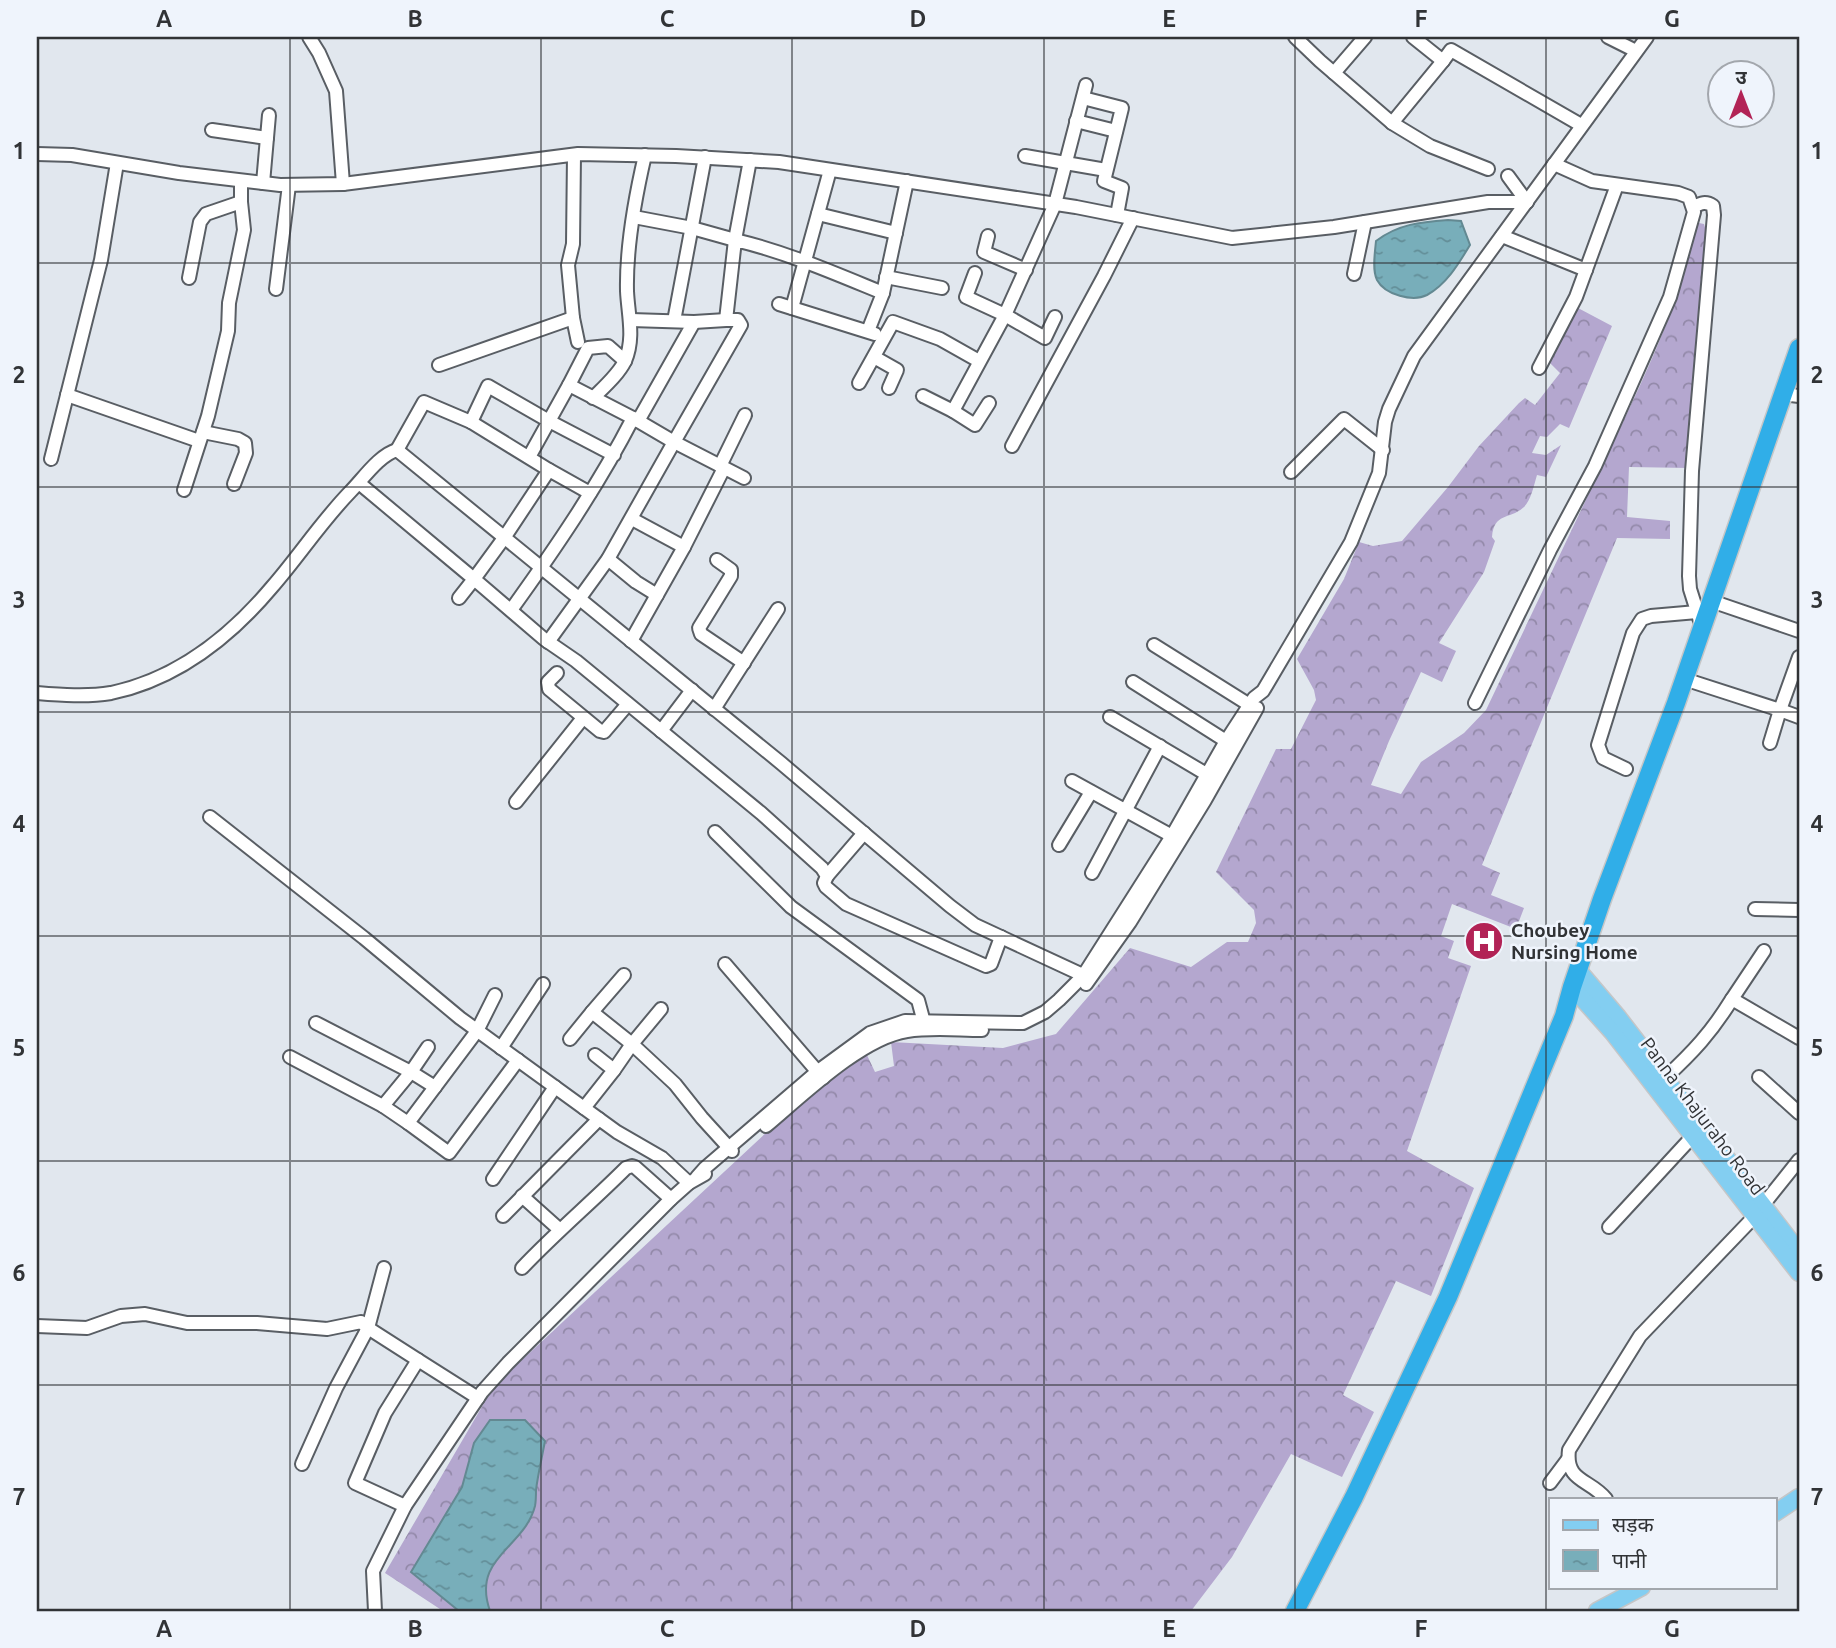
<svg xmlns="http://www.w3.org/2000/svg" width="1836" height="1648" viewBox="0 0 1836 1648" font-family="Ubuntu,'Noto Sans Devanagari',sans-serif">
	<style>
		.forest { fill: url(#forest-crowns) }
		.water { fill: url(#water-ripples); stroke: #638992; stroke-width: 2 }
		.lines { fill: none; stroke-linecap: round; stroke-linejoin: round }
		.minor-casing { stroke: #595e64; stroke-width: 16 }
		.major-casing { stroke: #c5c6c7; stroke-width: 19 }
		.highway-casing { stroke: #c5c6c7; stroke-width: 21 }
		.minor { stroke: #fff; stroke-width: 12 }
		.major { stroke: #83cef1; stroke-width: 16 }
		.highway { stroke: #30aee8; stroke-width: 18 }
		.grid { fill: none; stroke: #313336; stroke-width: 2; stroke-opacity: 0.55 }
		.labels { text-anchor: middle; stroke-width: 5; stroke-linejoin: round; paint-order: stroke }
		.poi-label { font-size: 19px; font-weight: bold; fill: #313336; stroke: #eff4fc; text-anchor: start }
		.street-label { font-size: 19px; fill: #313336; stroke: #eff4fc }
		.neatline { fill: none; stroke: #313336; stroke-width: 2.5 }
		.grid-label { font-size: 23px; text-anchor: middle; font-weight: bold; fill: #313336 }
	</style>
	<defs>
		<pattern id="forest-crowns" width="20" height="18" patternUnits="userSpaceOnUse" patternTransform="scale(1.75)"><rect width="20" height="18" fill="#b4a7cf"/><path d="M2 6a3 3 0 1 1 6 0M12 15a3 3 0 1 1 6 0" fill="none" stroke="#9389a9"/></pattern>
		<pattern id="water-ripples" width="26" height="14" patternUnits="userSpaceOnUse" patternTransform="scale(1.75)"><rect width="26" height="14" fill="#78aeba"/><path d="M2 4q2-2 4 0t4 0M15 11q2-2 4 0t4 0" fill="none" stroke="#638e98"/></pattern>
	</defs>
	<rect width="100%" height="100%" fill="#e1e7ee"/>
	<path class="forest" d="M1699,223L1704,224L1706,231L1689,468L1629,467L1627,517L1670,521V539L1617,538L1482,865L1500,873L1491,895L1524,908L1516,929L1452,904L1441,936L1454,941L1448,958L1471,966L1407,1151L1474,1188L1431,1296L1396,1281L1343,1395L1374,1412L1342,1477L1291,1454L1232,1557L1191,1611H490C471,1557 524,1549 535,1506C536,1501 536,1495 536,1490C538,1474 542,1457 545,1441L525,1420H501L474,1443L462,1487L411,1572L459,1611H443L385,1573L494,1386L783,1117L866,1053L875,1072L894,1066L891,1042L1003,1048L1056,1034L1130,948L1191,967L1227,942H1248L1256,923L1254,910L1216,872L1276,749H1291L1316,700L1314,690L1297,659L1344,579L1359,542L1373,546L1402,541L1448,487L1479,446L1519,403L1525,398L1535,405L1560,373L1550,363L1578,308L1612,326L1569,428L1560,424L1547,437L1540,436L1532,453L1546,455L1561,445L1546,477L1537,475C1534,485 1531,500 1524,507C1510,520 1494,512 1492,537L1495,541L1484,572L1439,643L1456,651L1442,682L1421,672L1389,741L1371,785L1401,794L1421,762L1464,733L1486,710C1525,628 1564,546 1603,464C1639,388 1679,309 1696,226Z"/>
	<g class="water">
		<path d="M1448,220L1461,221L1470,245C1459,263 1447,284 1427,295C1413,302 1385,295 1377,280C1372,270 1375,252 1376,241C1398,224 1421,222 1448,220Z"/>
		<path d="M490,1420H525L545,1441C542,1457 538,1474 536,1490C536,1495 536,1501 535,1506C524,1549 471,1557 490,1611H459L411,1572L462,1487L474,1443Z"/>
	</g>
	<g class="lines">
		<g class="minor-casing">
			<g id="minor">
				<path d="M309,37L319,53L336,91L343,184"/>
				<path d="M1295,37L1320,61L1392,123"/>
				<path d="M1413,37L1443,61L1451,50L1581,125"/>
				<path d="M1608,37L1636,51"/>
				<path d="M1443,61L1392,123L1430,146L1488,169"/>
				<path d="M1334,73L1365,37"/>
				<path d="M1083,98L1122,108L1104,181L1122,188L1117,215"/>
				<path d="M1076,121L1116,131"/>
				<path d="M212,130L267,138"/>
				<path d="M37,154L72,155L179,173L280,185L343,184L578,154L676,156L779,162L1076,207L1232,238L1334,227L1488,202H1527"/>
				<path d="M574,155L573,244L568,265L573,318L578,342"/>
				<path d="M1025,156L1106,170"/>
				<path d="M1508,176L1527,202"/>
				<path d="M263,183L269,115"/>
				<path d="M1693,207C1701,203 1706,201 1713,206L1714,215L1692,471L1689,576L1690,589L1702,627"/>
				<path d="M818,214L896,233"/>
				<path d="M634,217L692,228L735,240L750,160"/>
				<path d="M988,236L984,252L1026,270"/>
				<path d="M1502,236L1586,270"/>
				<path d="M975,273L966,297L1005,315L1045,338L1055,317"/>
				<path d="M1354,274L1365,222"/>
				<path d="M886,277L942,288"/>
				<path d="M189,278L200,222L206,214L241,202V181"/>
				<path d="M276,289L289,185"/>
				<path d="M883,293L907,181"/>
				<path d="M779,304L875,334"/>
				<path d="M792,308L830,170"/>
				<path d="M631,320L694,322L638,421"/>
				<path d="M674,321L705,157"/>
				<path d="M694,322L726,320"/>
				<path d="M874,357L897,370L889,388"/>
				<path d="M439,365L573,318"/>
				<path d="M1539,368L1576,297L1617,185"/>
				<path d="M859,383L893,322L940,339L979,361"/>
				<path d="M569,385L588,348L608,346L625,361"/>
				<path d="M1782,394L1799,396"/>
				<path d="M67,395L199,441"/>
				<path d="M923,396L953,411"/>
				<path d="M593,398C604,387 618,375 625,361C635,338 628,314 627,291C626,246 635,198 645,155"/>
				<path d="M989,403L975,425L953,411L1005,315L1055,204L1086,85"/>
				<path d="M471,422L488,386L549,421L529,457"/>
				<path d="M203,432L238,439L245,443L246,453L234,484"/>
				<path d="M1012,446L1104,276L1133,218"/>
				<path d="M397,450L424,402L471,422L549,470L504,538L474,579L544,639L576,661L761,813L822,868L827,876L824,883L826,887L846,904L986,966L991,964L1001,937"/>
				<path d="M51,459L101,260L117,163"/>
				<path d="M720,466L745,415"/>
				<path d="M549,470L590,493"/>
				<path d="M1291,472L1344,419L1383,450"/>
				<path d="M744,478L674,442L741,325L738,320H726L735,240C786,252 834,273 883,293L868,331"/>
				<path d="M359,483L474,579L459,598"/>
				<path d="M184,490L208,416L228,331L229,303L244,230L241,202"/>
				<path d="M632,519L684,547"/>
				<path d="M608,559L636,582L657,595"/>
				<path d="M717,560L731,570V576L699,628L701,634L744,663"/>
				<path d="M1720,604L1799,631"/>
				<path d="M511,610C555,549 598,486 633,418L569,385L549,421L614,455"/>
				<path d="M631,641L684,547L724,468"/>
				<path d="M548,642L608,559L674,442L633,418"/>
				<path d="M1154,645L1256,709"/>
				<path d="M557,673L548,682L549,689L600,731L604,732L628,704"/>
				<path d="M1684,679L1780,710L1799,657"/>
				<path d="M1133,682L1226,741"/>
				<path d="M37,693C61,695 87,697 111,693C177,679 230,637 272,587C299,556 321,522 350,492C363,479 379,455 397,450L781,763L950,906L975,925L1087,977"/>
				<path d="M1475,703L1550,550L1595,466L1670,297L1694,212L1689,197L1678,193L1592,181L1554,164"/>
				<path d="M714,709L778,609"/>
				<path d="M1110,717L1208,775"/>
				<path d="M661,731L692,690"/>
				<path d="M1770,743L1780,710L1799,717"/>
				<path d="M1626,769L1603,758L1598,745L1633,633L1642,619L1651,616L1697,612"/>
				<path d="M1072,781L1172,836"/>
				<path d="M516,802L583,718"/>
				<path d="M210,817L364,938L460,1018L617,1132L662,1158L689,1183"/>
				<path d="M715,832L791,907L918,1000L925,1026"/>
				<path d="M1059,845L1091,792"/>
				<path d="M1092,873L1160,746"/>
				<path d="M827,876L864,833"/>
				<path d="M1755,909L1799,910"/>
				<path d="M1764,951L1732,999L1799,1038"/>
				<path d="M725,964L823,1078"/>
				<path d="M1086,984L1130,922L1205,800L1257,708"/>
				<path d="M592,1012L624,975"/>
				<path d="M316,1023L411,1072L383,1106"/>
				<path d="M570,1039L592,1012L632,1044L661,1009"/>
				<path d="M428,1047L411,1072L435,1087"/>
				<path d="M501,1048L543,984"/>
				<path d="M290,1057L383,1106L408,1123L477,1031L495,995"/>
				<path d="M614,1070L632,1044L675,1084L702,1118L732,1151"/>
				<path d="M1759,1077L1799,1113"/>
				<path d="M1665,1078C1693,1052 1711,1033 1732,999"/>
				<path d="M584,1108L614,1070L595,1055"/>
				<path d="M408,1123L449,1153L518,1060"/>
				<path d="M766,1126C802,1096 861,1038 907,1031C932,1027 958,1030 982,1030"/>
				<path d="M697,1177L705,1168L818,1071L870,1033L905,1021L1023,1023L1045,1012L1059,1000L1083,976L1172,836L1226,741L1254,698L1263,691L1351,542L1379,473L1385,422L1389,409L1414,356L1647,37"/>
				<path d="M493,1179L555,1087"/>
				<path d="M522,1196L560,1230"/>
				<path d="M1763,1205L1799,1160"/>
				<path d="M503,1216L599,1119"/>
				<path d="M1609,1227L1692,1137"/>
				<path d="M522,1268C555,1233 592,1202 626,1168L632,1166L635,1167L671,1199"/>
				<path d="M37,1326L87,1328L121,1316L145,1314L187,1323H257L327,1329L361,1322L368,1328L384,1268"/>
				<path d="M302,1464L336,1388L368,1328L418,1360"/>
				<path d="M1550,1483L1568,1459"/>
				<path d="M1606,1499C1590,1479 1565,1482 1569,1450L1640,1336L1754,1217"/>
				<path d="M405,1506L355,1483L385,1413L418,1360L478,1398"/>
				<path d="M375,1611L373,1571L405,1506L482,1392L508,1363L671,1199L689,1183L705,1174"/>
			</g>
		</g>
		<g class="major-casing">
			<g id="major">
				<path d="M1578,970L1618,1017L1799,1252"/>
				<path d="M1572,987L1613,1033L1799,1273"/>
				<path d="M1775,1513L1799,1497"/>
				<path d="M1597,1611L1642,1587"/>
			</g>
		</g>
		<g class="highway-casing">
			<path id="highway" d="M1295,1611L1354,1497L1448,1297L1564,1016L1572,987L1602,899L1676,703L1799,348"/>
		</g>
		<use href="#minor" class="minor"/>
		<use href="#major" class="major"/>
		<use href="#highway" class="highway"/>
	</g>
	<path class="grid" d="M290,37V1611M541,37V1611M792,37V1611M1044,37V1611M1295,37V1611M1546,37V1611M37,263H1799M37,487H1799M37,712H1799M37,936H1799M37,1161H1799M37,1385H1799"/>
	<defs>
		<g id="hospital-disc" transform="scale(2.0125)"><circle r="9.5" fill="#b22356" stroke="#eff4fc"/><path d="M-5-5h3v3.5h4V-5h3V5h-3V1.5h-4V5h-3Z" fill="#fff"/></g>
	</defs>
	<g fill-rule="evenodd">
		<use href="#hospital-disc" x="1484" y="941"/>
	</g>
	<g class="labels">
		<g class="poi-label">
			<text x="1511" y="937">Choubey<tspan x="1511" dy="22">Nursing Home</tspan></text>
		</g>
		<g class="street-label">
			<text transform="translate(1703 1116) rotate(53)" y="7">Panna Khajuraho Road</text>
		</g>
	</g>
	<rect width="1836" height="1648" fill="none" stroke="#eff4fc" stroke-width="77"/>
	<rect x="1549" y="1498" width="228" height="91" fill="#eff4fc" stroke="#a3a7ad" stroke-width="2"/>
	<rect x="1563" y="1520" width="35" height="10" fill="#83cef1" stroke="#a3a7ad" stroke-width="2"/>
	<text x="1612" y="1532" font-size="21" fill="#313336">सड़क</text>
	<rect x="1563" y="1550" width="35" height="21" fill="url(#water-ripples)" stroke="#a3a7ad" stroke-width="2"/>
	<text x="1612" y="1568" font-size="21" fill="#313336">पानी</text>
	<g transform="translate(1741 94)"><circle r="33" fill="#eff4fc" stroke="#a3a7ad" stroke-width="2"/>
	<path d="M0-5L12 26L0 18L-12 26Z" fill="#b22356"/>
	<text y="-10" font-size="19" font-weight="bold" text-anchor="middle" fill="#313336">उ</text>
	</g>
	<rect x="38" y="38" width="1760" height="1572" class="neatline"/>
	<g class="grid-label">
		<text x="164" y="27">A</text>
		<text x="415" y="27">B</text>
		<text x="667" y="27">C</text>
		<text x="918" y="27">D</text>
		<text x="1169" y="27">E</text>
		<text x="1421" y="27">F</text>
		<text x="1672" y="27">G</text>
		<text x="19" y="159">1</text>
		<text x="1817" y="159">1</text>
		<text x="19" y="383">2</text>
		<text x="1817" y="383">2</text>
		<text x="19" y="608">3</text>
		<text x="1817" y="608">3</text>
		<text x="19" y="832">4</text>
		<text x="1817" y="832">4</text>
		<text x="19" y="1056">5</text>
		<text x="1817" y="1056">5</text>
		<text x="19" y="1281">6</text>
		<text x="1817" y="1281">6</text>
		<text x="19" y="1505">7</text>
		<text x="1817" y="1505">7</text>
		<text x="164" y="1637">A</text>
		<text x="415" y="1637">B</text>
		<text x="667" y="1637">C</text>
		<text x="918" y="1637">D</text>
		<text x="1169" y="1637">E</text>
		<text x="1421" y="1637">F</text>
		<text x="1672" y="1637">G</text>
	</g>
</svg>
